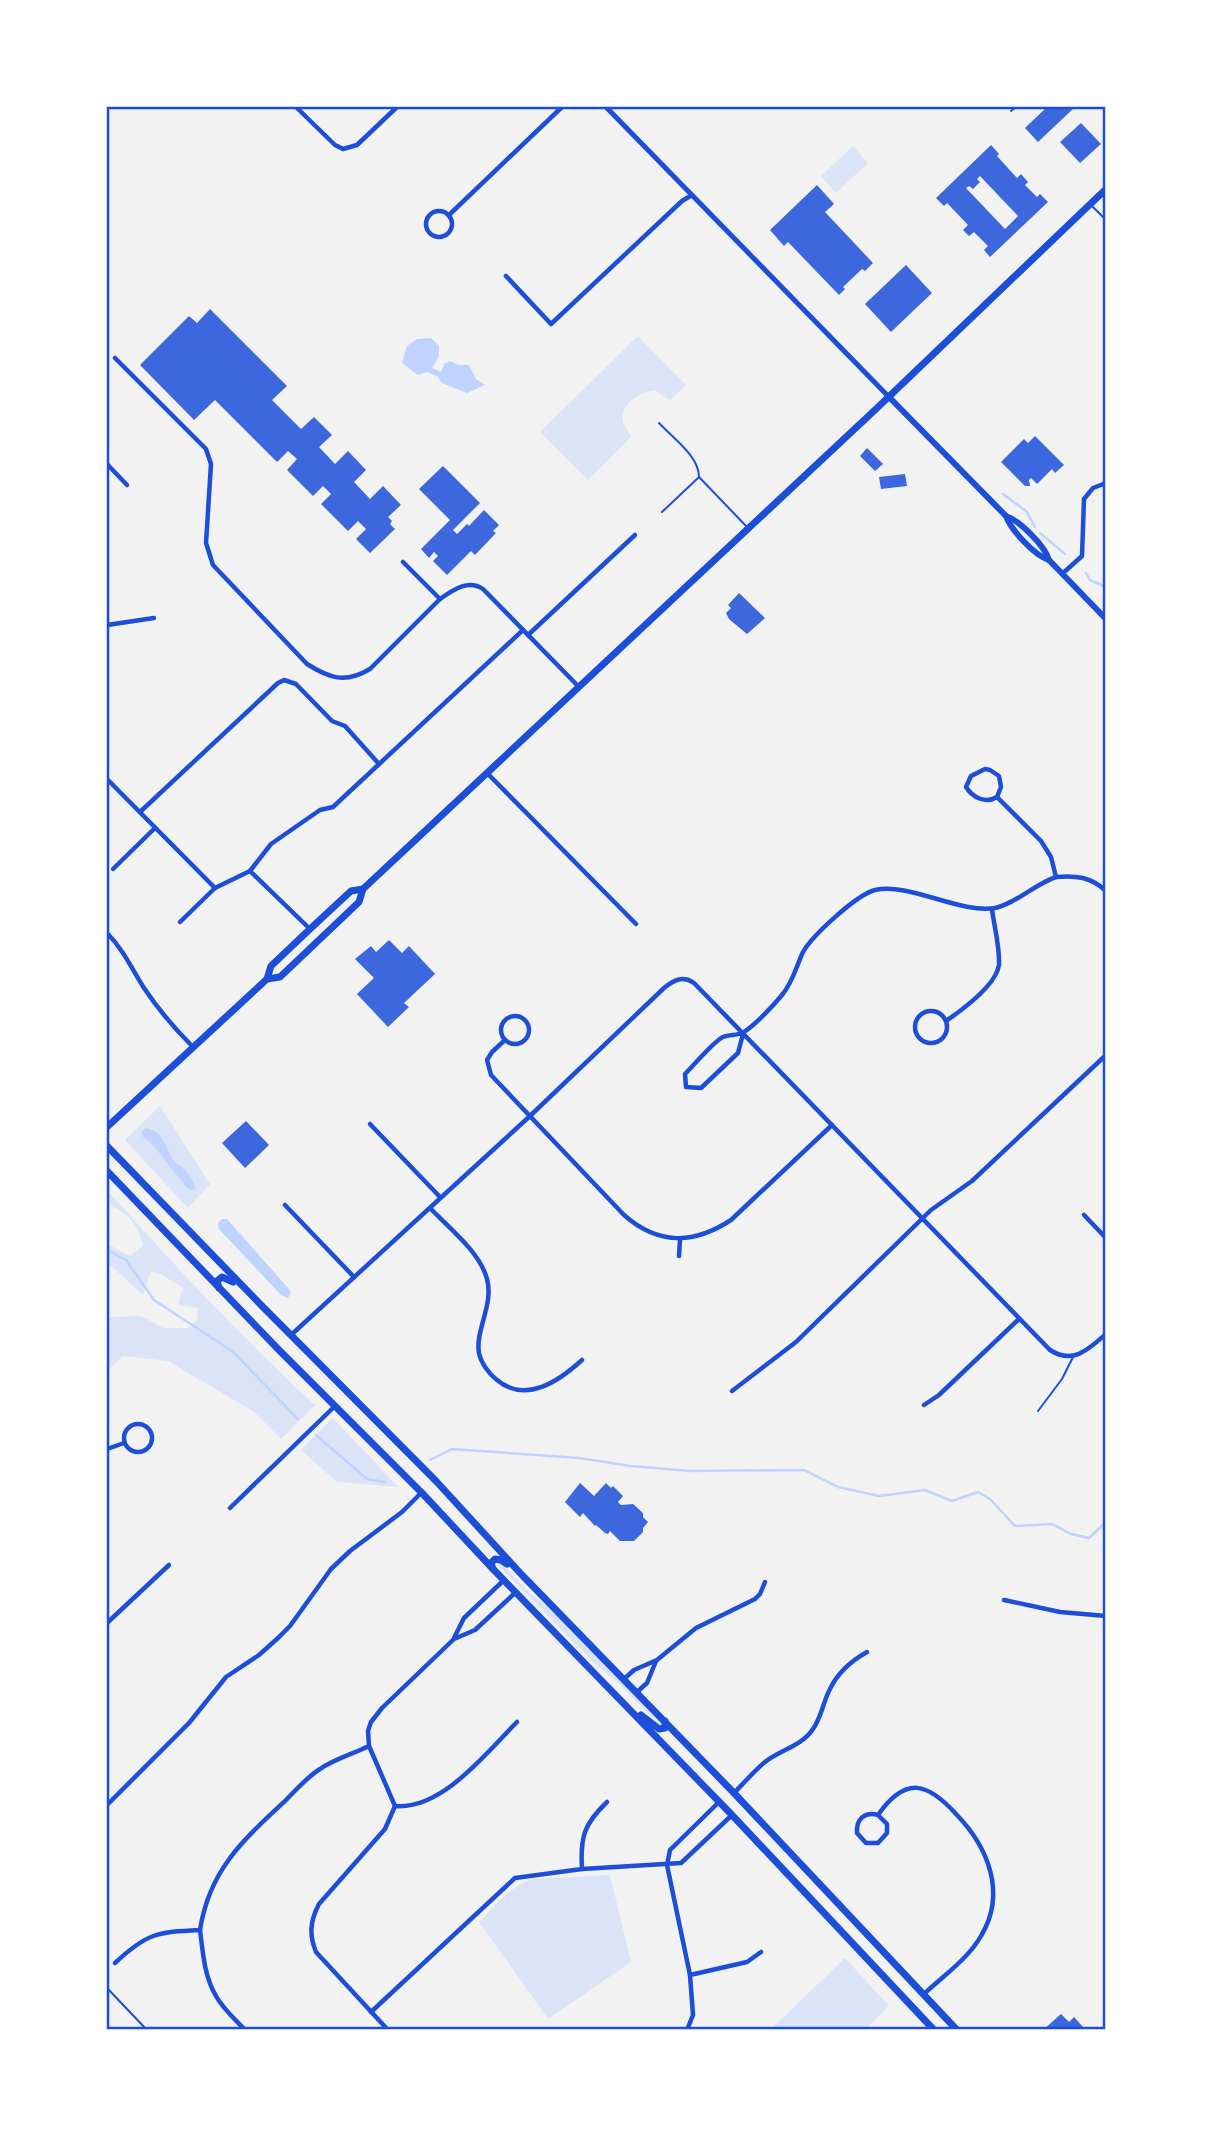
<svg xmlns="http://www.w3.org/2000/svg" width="1213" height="2137" viewBox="0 0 1213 2137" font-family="'Source Sans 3',sans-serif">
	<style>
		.green { fill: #dbe4f7 }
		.water { fill: #bfd3fe }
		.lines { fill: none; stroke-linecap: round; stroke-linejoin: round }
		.stream { stroke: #bfd3fe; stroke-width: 2.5 }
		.building { fill: #3d67dc; fill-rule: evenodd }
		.service { stroke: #1d4ed8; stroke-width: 2 }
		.minor { stroke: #1d4ed8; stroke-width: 4.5 }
		.tertiary { stroke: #1d4ed8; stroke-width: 5 }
		.secondary { stroke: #1d4ed8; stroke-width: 6 }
		.primary { stroke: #1d4ed8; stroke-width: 7 }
		.neatline { fill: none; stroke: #1d4ed8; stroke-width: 2.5 }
	</style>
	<rect width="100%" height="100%" fill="#f2f2f2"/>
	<g class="green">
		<path d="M853,146L868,163L836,193L821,176Z"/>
		<path d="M638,336L686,385L670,400L654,390C640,393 621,402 623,421C624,426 629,433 631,437L588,480L540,432Z"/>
		<path d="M160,1106L210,1184L188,1208L125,1140Z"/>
		<path d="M107,1190C174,1265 241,1337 315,1405L281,1439L254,1412L168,1361L123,1356L107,1371V1317L141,1316L164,1328H188L197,1321L198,1308L178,1305L183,1288L162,1275L151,1271L143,1295L107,1262V1244L130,1256L143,1246C136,1220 130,1216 107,1203Z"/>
		<path d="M333,1418L398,1487L337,1482L301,1450Z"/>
		<path d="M497,1562H500L532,1595L554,1612L659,1722V1724L614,1679L598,1667L498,1565Z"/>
		<path d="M610,1875L631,1962L548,2019L479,1922C495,1906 510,1885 534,1879Z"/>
		<path d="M845,1958L889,2006L865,2030H770Z"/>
	</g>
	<g class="water">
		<path d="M431,338L439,346V356L432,368L441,372L444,364L450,361L458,365H469L476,379L485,385L467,393L442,383L437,376L427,372L418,375L402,363L407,346L417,339Z"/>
		<path d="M146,1128C163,1131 166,1148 174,1161C180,1169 175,1161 183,1168C188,1172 193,1180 195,1187L194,1191L187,1188L153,1145L143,1137L141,1131Z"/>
		<path d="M222,1219H227L289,1289L291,1293L288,1298L281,1295L219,1229L218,1223Z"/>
	</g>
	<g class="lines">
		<g class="stream">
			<path d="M1003,494L1026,511L1035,527"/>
			<path d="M1040,533L1065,554"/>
			<path d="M1086,573L1090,580L1106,587"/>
			<path d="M107,1250L126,1260L154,1300L232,1351L298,1419"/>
			<path d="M316,1435L367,1479L385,1482"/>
			<path d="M430,1460L452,1449L579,1458L631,1466L690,1471L804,1470L838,1487L879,1496L925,1490L952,1501L978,1492L990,1499L1015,1526L1052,1524L1071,1534L1089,1538L1106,1522"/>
		</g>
	</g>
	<g class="building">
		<path d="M1047,107H1075L1038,142L1025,128Z"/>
		<path d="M1081,123L1101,144L1080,163L1060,142Z"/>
		<path d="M991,145L999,154L997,156L1017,178L1021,174L1028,182L1025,185L1037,197L1040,194L1048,202L990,257L984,250L988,246L974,232L969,236L963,230L968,225L947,203L944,206L936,198ZM980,176L1018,216L1005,229L966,188L969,186L973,189L980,182L977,179Z"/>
		<path d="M817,185L834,204L825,212L873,263L865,271L862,269L843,287L845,289L839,295L788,242L784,246L770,230Z"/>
		<path d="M906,265L932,293L891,332L865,304Z"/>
		<path d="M210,309L287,386L272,400L301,429L314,417L332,435L319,447L335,464L348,451L366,470L354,482L370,499L383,486L401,505L388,517L392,521L390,524L395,529L370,553L356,539L366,529L358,521L348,531L321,504L331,494L323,486L313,496L287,470L297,459L288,451L277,462L215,400L194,420L140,365L189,316L197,323Z"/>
		<path d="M1035,436L1064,465L1055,473L1052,469L1037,484L1031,478L1029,480L1030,486H1025L1001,462L1024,439L1028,443Z"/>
		<path d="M867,448L883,464L875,471L860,456Z"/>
		<path d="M443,466L480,503L453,530L457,534L467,524L469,526L484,510L499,525L493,531L496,533L475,555L471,551L447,575L433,561L438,556L434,552L429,558L421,549L450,520L419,489Z"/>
		<path d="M905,474L907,486L881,489L879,477Z"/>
		<path d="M739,593L765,618L747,634L729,619L726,613L731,608L728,605Z"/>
		<path d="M389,940L402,953L409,946L435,974L404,1003L409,1007L388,1027L357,994L374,978L355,959L371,946L376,952Z"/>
		<path d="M246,1121L269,1145L245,1168L222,1143Z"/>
		<path d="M580,1483L594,1496L606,1483L611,1488L613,1486L623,1496L618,1502L621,1505L633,1504L643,1513V1517L648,1522L643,1528V1532L634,1541H620L610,1531L608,1534L605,1533L596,1525L595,1526L583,1513L580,1517L565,1502Z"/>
		<path d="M1061,2014L1069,2022L1074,2017L1084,2028L1081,2030H1043Z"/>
	</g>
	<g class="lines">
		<g class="service">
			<path d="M1011,111L1016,107"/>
			<path d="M1091,205L1106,220"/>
			<path d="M659,423C673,438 699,456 699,477L747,527"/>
			<path d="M662,512L698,478"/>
			<path d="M1038,1411L1062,1379L1073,1357"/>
			<path d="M107,1988L147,2030"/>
		</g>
		<g class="minor">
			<path d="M296,107L335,145L343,149L357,145L397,107"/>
			<circle cx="439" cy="224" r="13"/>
			<path d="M449,215L562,107"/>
			<path d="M506,276L551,324L682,201L692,195"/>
			<path d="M115,358L206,449L211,464L206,543L213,565L307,664C329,678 345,684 370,669L440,599"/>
			<path d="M107,464L127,485"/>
			<path d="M403,562L440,599C453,590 468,579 483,589L579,687"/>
			<path d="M1062,574L1082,556L1084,499L1093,488L1106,483"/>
			<path d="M107,625L154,618"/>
			<path d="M528,635L635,535"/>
			<path d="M985,769L990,770L999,776L1001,787L997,797C986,804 973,798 966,787L971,776Z"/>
			<path d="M487,773L636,924"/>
			<path d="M107,779L215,888"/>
			<path d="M997,797L1041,841L1051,857L1056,877C1076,875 1091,877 1106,891"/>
			<path d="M140,812L278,683L284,680L296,684L332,721L345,726L379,764"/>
			<path d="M113,869L155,828"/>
			<path d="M250,871L310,929"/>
			<path d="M180,922L215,888L250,871L271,844L320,810L333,807L523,630"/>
			<path d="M107,933C123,949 132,969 144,988C158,1009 175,1029 193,1047"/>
			<circle cx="931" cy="1027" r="16"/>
			<circle cx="515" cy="1030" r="14"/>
			<path d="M946,1021C962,1010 996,985 999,965C1000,947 994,926 992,909"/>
			<path d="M743,1034L738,1053L701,1088L686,1087L685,1074C694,1065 714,1041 723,1037C730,1034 738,1036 744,1032C756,1024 773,1006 782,995C793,982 796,967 803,952C812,936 856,895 875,890C909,882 960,914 995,908C1015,904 1035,884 1056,877"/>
			<path d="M505,1040L492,1052L487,1060L491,1075L624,1215C658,1245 693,1245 731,1220L832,1125"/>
			<path d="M370,1124L440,1197"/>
			<path d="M285,1205L354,1277"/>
			<path d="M430,1208C448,1227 480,1252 487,1279C494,1305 475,1330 479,1353C481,1363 489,1374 497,1380C526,1404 559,1381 582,1360"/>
			<path d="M1084,1215L1106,1238"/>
			<path d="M679,1256L680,1239"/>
			<path d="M291,1335L530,1116L664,988C674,980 683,975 694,983L1050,1350C1073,1365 1089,1349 1106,1334"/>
			<path d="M732,1391L796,1342L931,1210L972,1181L1106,1055"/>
			<path d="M924,1405L939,1395L1019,1319"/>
			<circle cx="138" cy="1438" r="14"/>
			<path d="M107,1449L124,1443"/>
			<path d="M230,1508L335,1406"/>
			<path d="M1004,1600L1060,1612L1106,1616"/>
			<path d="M107,1623L169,1565"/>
			<path d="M454,1638L464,1618L504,1580"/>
			<path d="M624,1679L634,1670L657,1660L696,1628L755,1599L760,1594L765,1582"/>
			<path d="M637,1692L647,1683L656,1661"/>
			<path d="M369,1746L395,1806"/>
			<path d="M734,1793C744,1783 754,1771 765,1762C780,1750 802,1746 813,1729C822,1716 823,1702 830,1689C838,1672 851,1661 867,1652"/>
			<path d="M107,1805L189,1723L226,1677L259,1655L278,1638L290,1626L331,1569L350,1551L402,1512L421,1493"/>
			<path d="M878,1815L887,1824V1833L878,1843H866L857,1833C856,1819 865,1811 878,1815C906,1775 928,1783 956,1814C988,1847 1007,1893 981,1936C968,1959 943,1976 924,1994"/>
			<path d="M582,1869L681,1863L732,1815"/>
			<path d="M200,1930C203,1952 204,1976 216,1996C223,2009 235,2019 245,2030"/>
			<path d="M115,1963C147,1933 157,1932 200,1930C209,1871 242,1841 284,1802C295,1791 307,1777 320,1769C334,1759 353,1754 369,1746L368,1731L371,1722L382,1708L454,1639L475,1630L516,1592"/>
			<path d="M690,1975L667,1865L670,1850L719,1802"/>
			<path d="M371,2012L515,1878L582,1869C580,1837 584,1824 607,1802"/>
			<path d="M388,2030L316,1952C309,1935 310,1921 319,1904L385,1829L395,1806C442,1810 486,1753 517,1722"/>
			<path d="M687,2030L693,2015L690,1975L747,1962L761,1952"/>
		</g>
		<path class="tertiary" d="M606,107L889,397"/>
		<g class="secondary">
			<path d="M889,397L1006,516C1011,530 1035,556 1049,560L1106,619"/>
			<path d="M1006,516C1020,521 1045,546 1049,560"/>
		</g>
		<g class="primary">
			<path d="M267,979L280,977L359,902L363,889L876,409L1106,189"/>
			<path d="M107,1127L267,979L271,966L310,929L351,891L363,889"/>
			<path d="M107,1146L261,1305L436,1481L522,1575L734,1793L957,2030"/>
			<path d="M107,1171L277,1348L422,1493L493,1569L732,1815L934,2030"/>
			<path d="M219,1288L217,1281L222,1277L233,1282"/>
			<path d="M493,1569L491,1563L495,1559L501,1560L507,1564"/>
			<path d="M641,1715L659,1729L665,1728V1721"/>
		</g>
	</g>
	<rect width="1213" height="2137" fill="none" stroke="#ffffff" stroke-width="217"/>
	<rect x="108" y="108" width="996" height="1920" class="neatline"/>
</svg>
